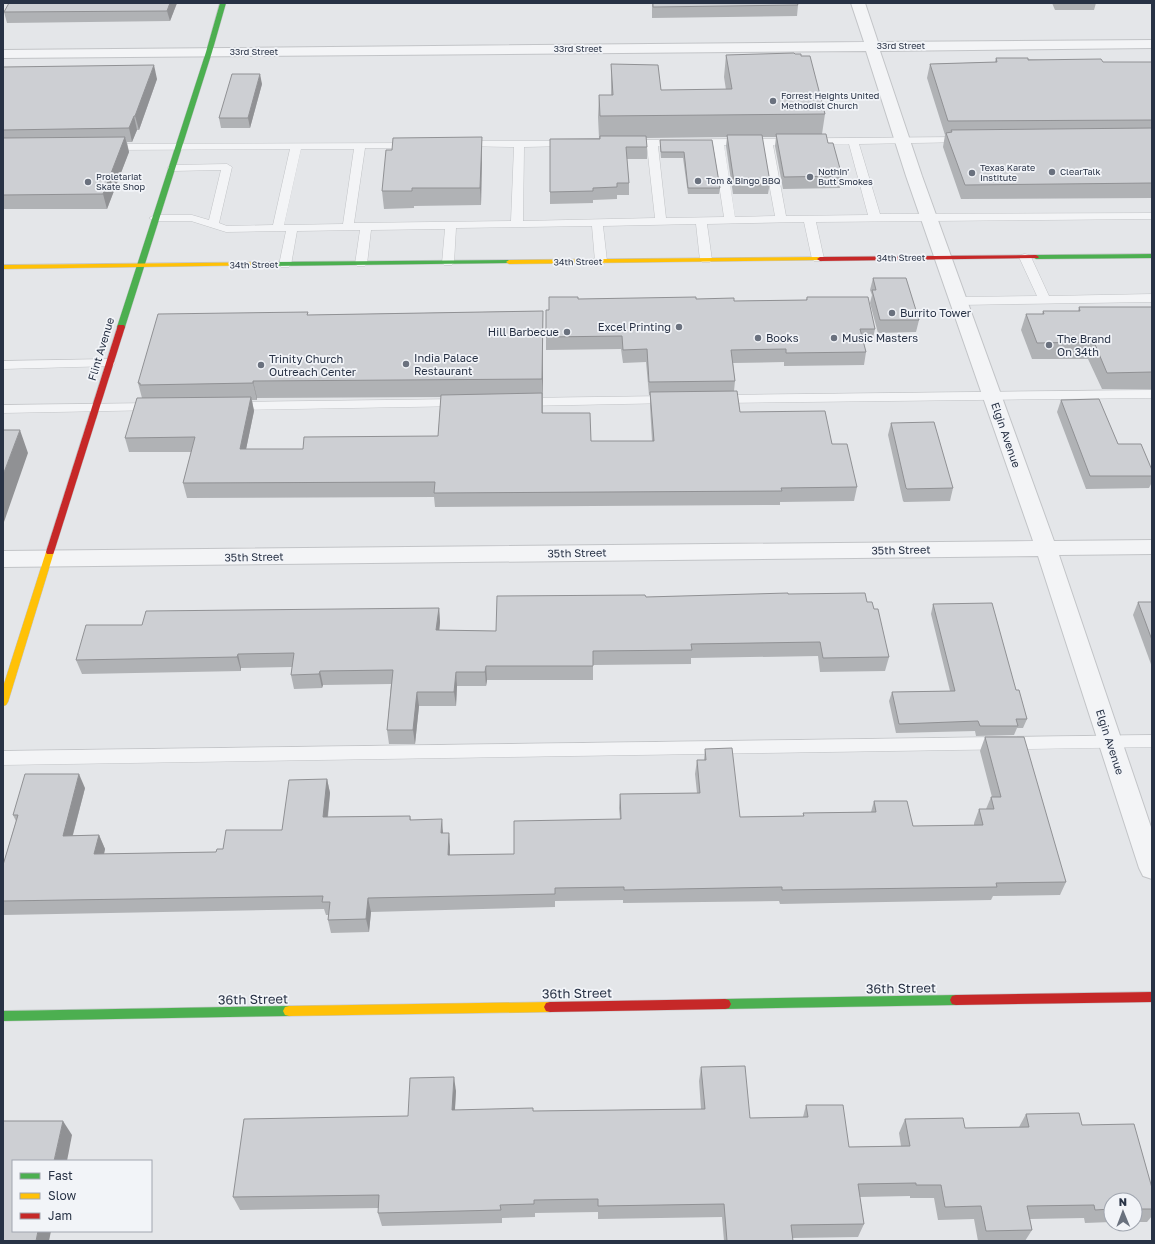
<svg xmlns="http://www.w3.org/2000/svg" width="1155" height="1244" viewBox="0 0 1155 1244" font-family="'Golos Text',sans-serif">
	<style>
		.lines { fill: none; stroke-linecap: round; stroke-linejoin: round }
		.lane-casing { stroke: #c2c4c7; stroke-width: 1 }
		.street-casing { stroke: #c2c4c7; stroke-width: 2 }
		.fast-casing { stroke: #c2c4c7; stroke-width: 1 }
		.slow-casing { stroke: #c2c4c7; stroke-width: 1 }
		.jam-casing { stroke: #c2c4c7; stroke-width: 1 }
		.lane { fill: #f3f4f6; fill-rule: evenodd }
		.street { fill: #f3f4f6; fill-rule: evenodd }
		.fast { fill: #4caf50; fill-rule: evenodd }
		.slow { fill: #ffc107; fill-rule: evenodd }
		.jam { fill: #c62828; fill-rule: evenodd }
		.wall { fill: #b0b2b5; fill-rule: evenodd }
		.shaded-wall { fill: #909194 }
		.building { fill: #cdcfd3; stroke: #909194 }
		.poi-dot { fill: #6a717e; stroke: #f2f4f8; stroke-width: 1.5 }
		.labels { text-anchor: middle; stroke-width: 3.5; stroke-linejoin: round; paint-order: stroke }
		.far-street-label { font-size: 9px; fill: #283245; stroke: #f2f4f8 }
		.far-poi-label { font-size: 9px; fill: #283245; stroke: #f2f4f8; text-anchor: start }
		.poi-label { font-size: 11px; fill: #283245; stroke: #f2f4f8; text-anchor: start }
		.street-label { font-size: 11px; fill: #283245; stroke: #f2f4f8 }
		.near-street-label { font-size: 13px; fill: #283245; stroke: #f2f4f8 }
	</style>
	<rect width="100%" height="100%" fill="#e4e6e9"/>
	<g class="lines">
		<g class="lane-casing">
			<g id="lane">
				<path d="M965,137L970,140L969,142L859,144L880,214L1152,213V219L816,222L824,259L822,261H814L812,259L804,222L707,224L712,260L710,262H702L700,260L696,224L603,226L607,261L605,263H597L595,261L592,226L456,228L454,263L452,265H444L442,263L445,229L371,230L367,264L365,266H357L355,264L360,230L297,231L291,265L289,267H281L279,265L286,231L226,232L191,221H155L149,218L155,215H192L209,220L221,170L172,171L167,168L172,165L227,164L232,167L219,223L227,226L273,225L290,149L107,150L102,147L107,144L417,143L418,145L417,147L413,148H365L354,223L511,221L514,147L457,146L456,144L457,142L461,141H573L574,143L569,146L524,147L523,221L655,218L647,146L623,145L622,143L627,140ZM849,144L868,215L786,216L773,145ZM713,145L724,217L666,218L658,146ZM724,145H762L775,216L735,217ZM301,149H354L343,224L284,225Z"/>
				<path d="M1025,254L1029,255L1031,257L1049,296L1152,294V302L959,305L955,304L953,301L955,298L959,297L1037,296L1019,257L1021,255Z"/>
				<path d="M109,359L113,360L115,363L113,366L3,369V361Z"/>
				<path d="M1152,390V398L719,403L714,402L713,399L714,396L719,395Z"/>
				<path d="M669,396L674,397L675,400L674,403L523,406L518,405L517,402L518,399L523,398Z"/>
				<path d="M461,399L466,400L467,403L466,406L233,410L228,409L227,406L228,403L233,402Z"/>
				<path d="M155,403L160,404L161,407L160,410L3,413V405Z"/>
				<path d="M1152,735V747L3,765V751Z"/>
			</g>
		</g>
		<g class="street-casing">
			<path id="street" d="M851,3H865L878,42L1152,40V48L880,51L922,176L1054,541L1152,540V554L1059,555L1152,830V879L1143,876L1139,868L1038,556L3,567V551L1033,541L906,176L866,51L3,58V50L864,42Z"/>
		</g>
		<g class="fast-casing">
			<g id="fast">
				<path d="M220,3H226L212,52L125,327L124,329H118L117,327L206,52Z"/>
				<path d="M1152,254V258L1036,259L1033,257L1036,255Z"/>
				<path d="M509,260L512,262L511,263L271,266L268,264L271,262Z"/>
				<path d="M956,995L960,996L962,1000L960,1004L956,1005L725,1009L721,1008L719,1004L721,1000L725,999Z"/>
				<path d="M289,1006L293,1007L295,1011L293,1015L289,1016L3,1021V1011Z"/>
			</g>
		</g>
		<g class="slow-casing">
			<g id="slow">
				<path d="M820,257L822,258V260L509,264L506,262L509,260Z"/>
				<path d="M271,262L274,264L273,265L3,269V265Z"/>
				<path d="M50,549L54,552L8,702L6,705L3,706V687L46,552Z"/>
				<path d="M550,1002L554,1003L556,1007L554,1011L550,1012L289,1016L285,1015L283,1011L285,1007L289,1006Z"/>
			</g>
		</g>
		<g class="jam-casing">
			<g id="jam">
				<path d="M1036,255L1039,257L1038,258L820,261L817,259L820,257Z"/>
				<path d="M118,325H124L125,327L54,552L53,554H47L46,552Z"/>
				<path d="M1152,992V1002L956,1005L952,1004L950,1000L952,996L956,995Z"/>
				<path d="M725,999L729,1000L731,1004L729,1008L725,1009L550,1012L546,1011L544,1007L546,1003L550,1002Z"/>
			</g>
		</g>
		<use href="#lane" class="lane"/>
		<use href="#street" class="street"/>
		<use href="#fast" class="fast"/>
		<use href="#slow" class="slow"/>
		<use href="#jam" class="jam"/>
	</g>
	<g class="wall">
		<path d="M9,3H177L170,21L7,23L4,12Z"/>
		<path d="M652,3L798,5L797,16L652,18Z"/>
		<path d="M1052,3H1096L1094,10H1055Z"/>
		<path d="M795,54L801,56L825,114L822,134L828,143L842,176L840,188L783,189L775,146L776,137H762L770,182L768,194H733L726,146L727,137L646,138L647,147V159H627L629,183V195H617V199L593,200V203L550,204V139L599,138L598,117L599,95H611V64L661,90H726L724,77L726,55Z"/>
		<path d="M996,58L1103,62H1152V198L961,199L943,147L945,135L927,78L930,64L995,62Z"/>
		<path d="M3,67L157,79L139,130H137L132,142H127L129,152L107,209H3Z"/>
		<path d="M262,84L250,128H221L219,118Z"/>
		<path d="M482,137V154L481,205L414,206V208L384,209L382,191L392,150Z"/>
		<path d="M660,140H712L720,188L719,194H688L683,158H661L660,146Z"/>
		<path d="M873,278L919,320L916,332L878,333L870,303L872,295L870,290Z"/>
		<path d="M807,297L875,329L872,342H863L866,352L864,365L784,366V362L733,363L735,381L734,391L740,412L832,444L857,487L854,501L780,502V505L435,507L434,497L187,498L183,483L191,452H129L125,438L142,398L138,383L308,315L543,311V413L591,441H652L650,406V395H649L646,362L623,363L621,349L546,350V310H549L578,299H696L734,301L806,300ZM441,397L438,436L303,449H246L254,411L252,400H257V398Z"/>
		<path d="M1079,307H1152V389H1102L1088,359H1032L1021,330L1026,314H1042L1043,311H1078Z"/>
		<path d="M1061,400L1118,444L1152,470V482L1149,488L1086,489L1057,412Z"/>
		<path d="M891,423L953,488L950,501L904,502L903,501L888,435Z"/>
		<path d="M788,594L867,602L874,609L889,657L885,671L820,672L818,656L691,658V664L593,665V680H487L486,686H457L456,706H419L415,744H389L387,730L391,684L323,685L322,688L294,689L291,675L292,667L241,668V671L82,674L76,660L142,625L439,608L440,622L439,630L496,631L646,597Z"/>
		<path d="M1138,602H1152V667L1133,615Z"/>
		<path d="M933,604L1016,690L1027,719L1023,728H1017L1014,735L976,736L975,731L896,733L889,701L892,692L950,691L931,614Z"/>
		<path d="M985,737L1066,882L1060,895L993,896L991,900L780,904L779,901L623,903V900L555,901V907L371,912L369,932L331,933L328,920V915H326L324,909L3,915V865L16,821L13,815L85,788L73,835H99L105,849L104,854L216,852L223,849L282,830L327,779L330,793L328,817L410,816L411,820L443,833L450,847V855L514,854L620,819L619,808L620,794L697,793L695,774L697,760H704L705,749L740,817L803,816V813L871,812L874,801L913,826H974V823L979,809H986L991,797H992L980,751Z"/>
		<path d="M701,1067L750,1118L803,1117L806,1105L849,1147L901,1146L899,1133L905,1119L965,1128L1019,1127L1026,1114L1082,1125L1152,1188V1216L1147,1222H1135V1200H1111V1222L1085,1223L1084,1218L1030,1219L1032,1230L1025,1241H978L974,1219L938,1220L934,1198H910V1196L860,1197L864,1224L858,1237L792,1238L793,1241H724L722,1217L598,1219V1212L535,1213V1217L502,1218V1223L382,1226L378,1213L379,1208L240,1210L233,1197L408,1116L456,1091L455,1110L533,1111L701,1109L699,1081Z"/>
	</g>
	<g class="shaded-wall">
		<path d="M170,3H177L170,21L167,11Z"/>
		<path d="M154,65L157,79L139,130L135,116Z"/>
		<path d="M260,74L262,84L250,128L248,118Z"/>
		<path d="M134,116L137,130L132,142L129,128Z"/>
		<path d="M125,137L129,152L107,209L103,194Z"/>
		<path d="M482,137V154L481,205L480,188Z"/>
		<path d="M543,311V396L542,379Z"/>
		<path d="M253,381L257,398V400L253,383Z"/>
		<path d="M251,397L254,411L243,464L240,449Z"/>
		<path d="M20,430L28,453L4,522L3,521V475Z"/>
		<path d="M439,608L440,622L438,644L436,630Z"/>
		<path d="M238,654L241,668V671L237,657Z"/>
		<path d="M486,666L487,680L486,686L485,672Z"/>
		<path d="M320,671L323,685L322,688L319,674Z"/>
		<path d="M456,672L457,686L456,706L454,692Z"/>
		<path d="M417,692L419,706L415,744L413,730Z"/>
		<path d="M79,774L85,788L69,849L63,836Z"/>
		<path d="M327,779L330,793L326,831L323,817Z"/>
		<path d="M442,819L443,833H441Z"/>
		<path d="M449,833L450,847L449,869L448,855Z"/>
		<path d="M99,835L105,849L101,867L94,854Z"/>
		<path d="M368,898L371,912L369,932L366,919Z"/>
		<path d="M454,1077L456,1091L454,1124L452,1110Z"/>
		<path d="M63,1121L72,1135L67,1161H54Z"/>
		<path d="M38,1231H51L49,1241H36Z"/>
	</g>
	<g class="building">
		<path d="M9,3H170L167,11L4,12Z"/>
		<path d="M653,3H797L798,5L653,7Z"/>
		<path d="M794,53L795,54H801V56H810L825,114L600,116L599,95H613L611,64L658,65L661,90L732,89L726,55Z"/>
		<path d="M996,58H1028V60L1101,59L1103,62H1152V120L948,121L930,64L997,62Z"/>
		<path d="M154,65L135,116H134L129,128L3,130V67Z"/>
		<path d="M232,74H260L248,118H219Z"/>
		<path d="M1152,128V183L965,185L946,133L952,132L951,130Z"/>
		<path d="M776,134H826L828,143H833L842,176L784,177Z"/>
		<path d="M727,135H762L770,182H734Z"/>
		<path d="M600,136H646L647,147H626L629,183H617V187L593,188V191L550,192V139H600Z"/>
		<path d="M125,137L103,194L3,195V138Z"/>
		<path d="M482,137L480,188H412V191H382L386,150H392L393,138Z"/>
		<path d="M660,140H712L720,188H688L684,152H661Z"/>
		<path d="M873,278H906L919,320H880L872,290H876Z"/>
		<path d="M549,297H578V299L696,297V299L734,298V301L807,300V297H868L875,329H860L866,352L786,353V349L731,350L735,381L649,382L647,349L623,350L622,336L546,337V310H549Z"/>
		<path d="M1079,307H1152V372L1107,373L1094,342L1037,343L1026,314H1044L1043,311H1080Z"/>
		<path d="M543,311L542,379L253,381V383L140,385V383H138L158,314L308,312L307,315Z"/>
		<path d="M737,391L740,412L825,411L832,444H847L857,487L781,488L782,491L434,493L435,482L183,483L195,437L125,438L137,398L251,397L240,449H303L304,437L438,436L441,395L542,393V413H590L591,441H654L650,392Z"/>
		<path d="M1099,399L1118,444H1141L1152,470V476H1090L1061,400Z"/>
		<path d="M934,422L953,488L907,489L906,488L891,423Z"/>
		<path d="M3,430H20L3,475Z"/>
		<path d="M788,593V594L865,593L867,602H872L874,609H878L889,657L823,658L820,642L691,644L692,650L593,651V666H486L485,672H456L454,692H417L413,730H387L393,670L320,671L319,674L291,675L294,653L238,654L237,657L76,660L86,625H142L146,611L439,608L436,630L496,631L497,596L645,595L646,597Z"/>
		<path d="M1138,602H1152V640Z"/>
		<path d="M992,603L1016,690H1019L1027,719H1016L1018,726H980L978,721L899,724L892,692L955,691L933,604Z"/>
		<path d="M985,737H1024L1066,882L996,883L997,887L782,890V887L624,890V887L555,888V894L368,898L366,919L328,920L330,902H322L323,896L3,901V865L18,815H13L25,774H79L63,836L99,835L94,854L216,852L217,849H223L226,830H282L289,780L327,779L323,817L410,816V820L442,819L441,833H449L448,855L514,854V821L621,819L620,794L700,793L697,760H706L705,749L732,748L740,817L804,816L803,813L876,812L874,801H907L913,826L983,825L979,809H994L991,797H1001Z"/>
		<path d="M745,1066L750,1118L808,1117L806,1105H843L849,1147L910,1146L905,1119L963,1118L965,1128L1029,1127L1026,1114L1079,1113L1082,1125L1134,1124L1152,1188V1209H1135V1200H1111V1209L1095,1210L1094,1205L1027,1206L1032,1230L986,1231L981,1206L945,1207L941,1185H916V1183L858,1184L864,1224L791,1225L793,1241H727L724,1204L598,1206V1199L534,1200V1204L500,1205L501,1210L378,1213L379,1195L233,1197L244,1119L408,1116L410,1078L454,1077L452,1110L533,1108V1111L705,1109L701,1067Z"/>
		<path d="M3,1121H63L54,1161H13V1231H38L36,1241H3Z"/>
	</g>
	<g class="poi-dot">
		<circle cx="773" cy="101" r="4"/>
		<circle cx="1052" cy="172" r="4"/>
		<circle cx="972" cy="173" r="4"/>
		<circle cx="810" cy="177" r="4"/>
		<circle cx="698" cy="181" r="4"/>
		<circle cx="88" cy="182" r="4"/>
		<circle cx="892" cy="313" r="4"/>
		<circle cx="679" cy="327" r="4"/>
		<circle cx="567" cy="332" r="4"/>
		<circle cx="758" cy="338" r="4"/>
		<circle cx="834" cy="338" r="4"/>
		<circle cx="1049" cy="345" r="4"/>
		<circle cx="406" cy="364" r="4"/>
		<circle cx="261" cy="365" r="4"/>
	</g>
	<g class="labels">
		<g class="far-street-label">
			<text x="901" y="49">33rd Street</text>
			<text x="578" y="52">33rd Street</text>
			<text x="254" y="55">33rd Street</text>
			<text transform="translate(901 258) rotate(-1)" y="3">34th Street</text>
			<text transform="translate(578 262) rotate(-1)" y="3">34th Street</text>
			<text transform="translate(254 265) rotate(-1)" y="3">34th Street</text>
		</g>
		<g class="far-poi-label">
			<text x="781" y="99">Forrest Heights United<tspan x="781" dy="10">Methodist Church</tspan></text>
			<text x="980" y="171">Texas Karate<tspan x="980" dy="10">Institute</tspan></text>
			<text x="818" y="175">Nothin'<tspan x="818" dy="10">Butt Smokes</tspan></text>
			<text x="1060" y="175">ClearTalk</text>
			<text x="96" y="180">Proletariat<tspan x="96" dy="10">Skate Shop</tspan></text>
			<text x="706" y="184">Tom &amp; Bingo BBQ</text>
		</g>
		<g class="poi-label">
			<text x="900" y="317">Burrito Tower</text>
			<text x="671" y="331" text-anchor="end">Excel Printing</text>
			<text x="559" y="336" text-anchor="end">Hill Barbecue</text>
			<text x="766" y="342">Books</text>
			<text x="842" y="342">Music Masters</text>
			<text x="1057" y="343">The Brand<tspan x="1057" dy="13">On 34th</tspan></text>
			<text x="414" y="362">India Palace<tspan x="414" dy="13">Restaurant</tspan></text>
			<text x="269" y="363">Trinity Church<tspan x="269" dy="13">Outreach Center</tspan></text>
		</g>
		<g class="street-label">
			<text transform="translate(101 349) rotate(-73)" y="4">Flint Avenue</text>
			<text transform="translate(1006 435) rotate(71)" y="4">Elgin Avenue</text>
			<text transform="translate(901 550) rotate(-1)" y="4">35th Street</text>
			<text transform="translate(577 553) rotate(-1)" y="4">35th Street</text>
			<text transform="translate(254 557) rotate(-1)" y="4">35th Street</text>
			<text transform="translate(1110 742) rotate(72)" y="4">Elgin Avenue</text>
		</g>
		<g class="near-street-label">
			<text transform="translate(901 988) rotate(-1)" y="5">36th Street</text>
			<text transform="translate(577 993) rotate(-1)" y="5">36th Street</text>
			<text transform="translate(253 999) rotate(-1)" y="5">36th Street</text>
		</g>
	</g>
	<rect width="1155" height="1244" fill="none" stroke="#283245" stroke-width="8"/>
	<rect x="12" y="1160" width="140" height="72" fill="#f2f4f8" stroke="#a1a6b0"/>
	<rect x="20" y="1173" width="20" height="6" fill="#4caf50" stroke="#a1a6b0"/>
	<text x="48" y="1180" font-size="12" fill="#283245">Fast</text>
	<rect x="20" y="1193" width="20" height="6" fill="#ffc107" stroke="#a1a6b0"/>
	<text x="48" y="1200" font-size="12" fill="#283245">Slow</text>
	<rect x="20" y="1213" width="20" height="6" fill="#c62828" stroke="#a1a6b0"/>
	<text x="48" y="1220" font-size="12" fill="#283245">Jam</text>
	<g transform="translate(1123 1212) rotate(359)"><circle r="19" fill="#f2f4f8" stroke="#a1a6b0"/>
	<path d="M0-3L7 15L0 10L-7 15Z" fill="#6a717e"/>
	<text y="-6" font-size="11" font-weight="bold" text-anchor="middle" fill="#283245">N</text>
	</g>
</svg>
